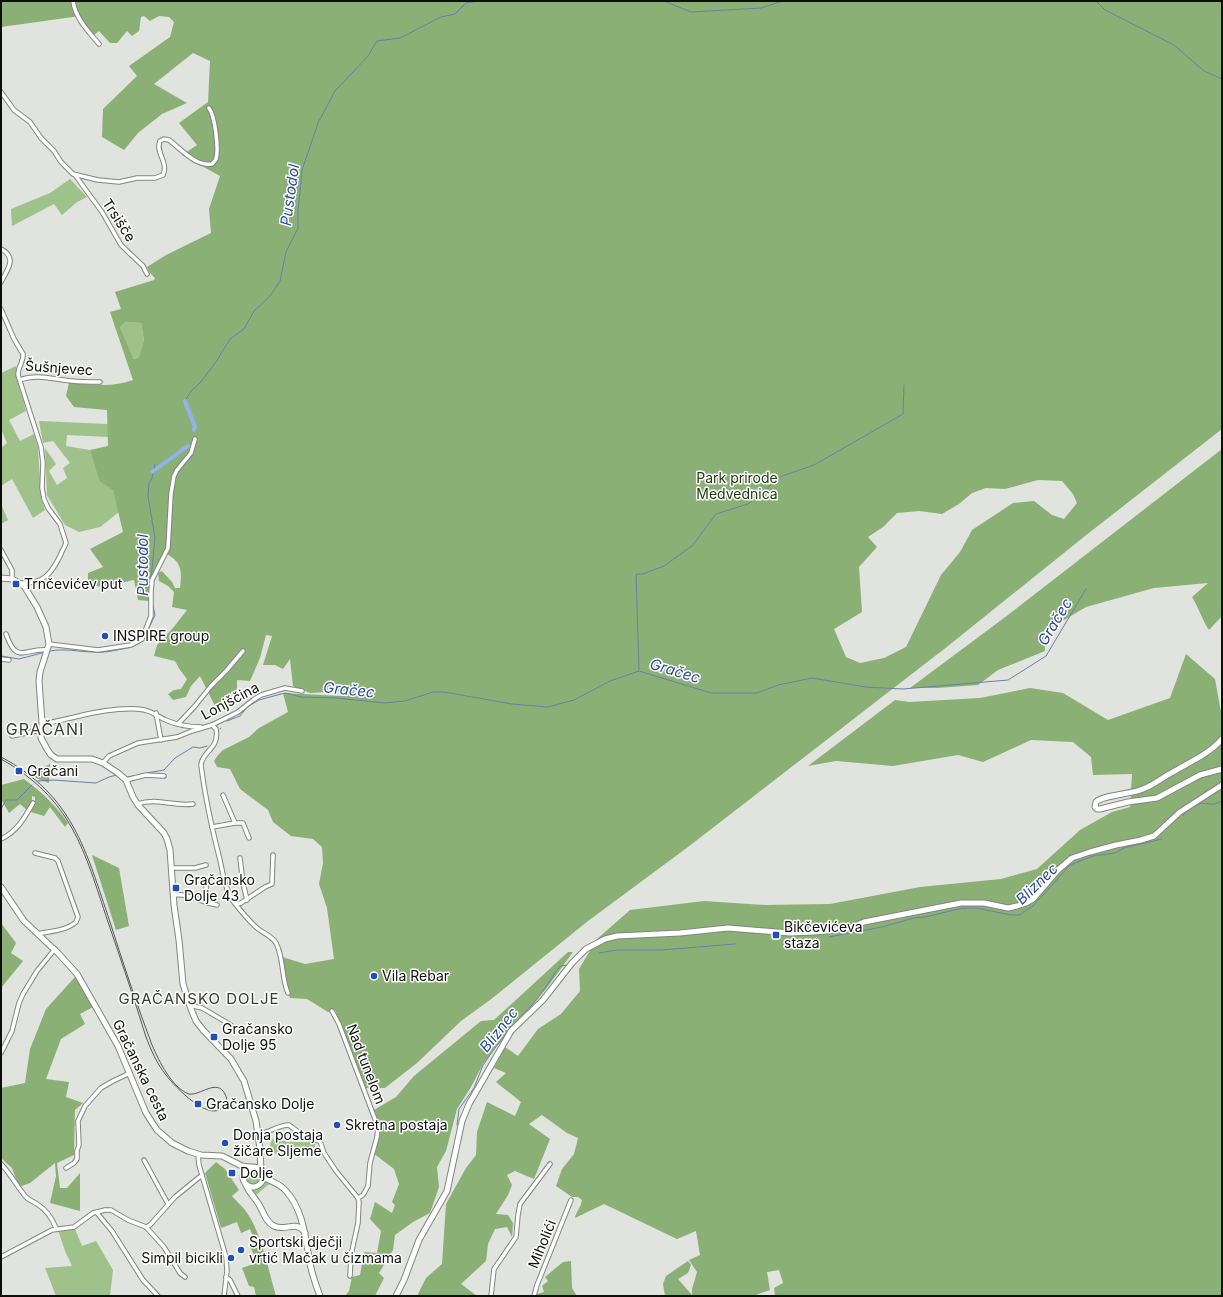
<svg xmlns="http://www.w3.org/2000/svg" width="1223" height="1297" viewBox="0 0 1223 1297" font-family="Inter,sans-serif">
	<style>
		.green { fill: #9fc28b }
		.forest { fill: #8ab075; fill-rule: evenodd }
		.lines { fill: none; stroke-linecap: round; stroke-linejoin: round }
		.stream { stroke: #6b80a9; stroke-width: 1 }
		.canal { stroke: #93b1ec; stroke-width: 4 }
		.street-casing { stroke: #828581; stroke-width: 5.5 }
		.secondary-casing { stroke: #828581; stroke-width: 7 }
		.street { stroke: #fff; stroke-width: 3.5 }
		.secondary { stroke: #fff; stroke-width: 5 }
		.tram { stroke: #585956; stroke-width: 1 }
		.poi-dot { fill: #204ebb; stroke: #fff; stroke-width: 1.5 }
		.labels { text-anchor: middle; stroke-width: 3; stroke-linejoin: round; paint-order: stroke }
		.street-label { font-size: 14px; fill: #0e0f0d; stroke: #fff }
		.park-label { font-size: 14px; fill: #223b11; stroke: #fff }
		.poi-label { font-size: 14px; fill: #0e0f0d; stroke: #fff; text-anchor: start }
		.water-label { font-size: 15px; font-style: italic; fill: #2b4c92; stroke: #fff }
		.neighbourhood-label { font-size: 15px; letter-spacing: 1px; fill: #383b37; stroke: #fff }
		.quarter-label { font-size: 16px; letter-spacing: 1px; fill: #383b37; stroke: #fff }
	</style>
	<rect width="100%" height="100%" fill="#e0e3de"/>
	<g class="green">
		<path d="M70,179L87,197L77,202L62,215L54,204L12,226L11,209L50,193Z"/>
		<path d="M126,322L141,323L144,340L139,357L134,359L120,327Z"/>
		<path d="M16,366L18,381L26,411L9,420L20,441L34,434L38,447L41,497L45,510L33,518L12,479L1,486V448L7,443L1,429V373Z"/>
		<path d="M39,421L108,424V437L67,435L66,446L90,450L99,481L113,489L119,512L100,527L79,532L65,525L47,495L45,448L56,464L49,471L57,485L67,478L63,468L70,463L53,441L43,443Z"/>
		<path d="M1,504L8,520L1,524Z"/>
		<path d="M271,1139L292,1142H315L316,1155L281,1156L272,1152L270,1146Z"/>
		<circle cx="253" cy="1177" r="7"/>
		<path d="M265,1180L272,1183V1184L268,1185L255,1196L250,1190C257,1189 263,1187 265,1180Z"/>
		<path d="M75,1229L82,1246L96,1241L113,1270L110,1296H56L45,1268L72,1266L65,1251L58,1230Z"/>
	</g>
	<g class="forest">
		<path d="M1,1H1222V429L1085,536L948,646L688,847L588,921L490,1000L461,1021L417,1063L385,1088H366L335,1010L328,1012L307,999L290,998L284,982L279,956L305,964L334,959L327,908L319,884L323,863L322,847L313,839L291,836L273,822L268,810L240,789L230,769L217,767L214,761L218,755L223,750L249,737L259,728L288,712L283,693L341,696L347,691L310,693L293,686L290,659L283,669L275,665H263L272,636L266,635L260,658L250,681L237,680V690L215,706L200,676L191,686L186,697L173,700L168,694L174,690L181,689L187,679L180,670L175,661L154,656L157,645L173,628L187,610L172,607L174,592L168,586L159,581L158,573L162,571L172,582L175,588H180C182,570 182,562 165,553L151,582L149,601L138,600L134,580L102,587L88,584V573L103,567L90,549L123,532L113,490L99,481L90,450L108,446L107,410L74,407L66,396L69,383C91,384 113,388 133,380L110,312L121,309L115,292L154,280L155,278L150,273L147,267L166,255L211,233L209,209L220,176L182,155L197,145L179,123L208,102L210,61L193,53L154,84L187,103L162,114L138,133L124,150L102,137L103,109L137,76L129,66L170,37L174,22L169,17L159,16L150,21L144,16L141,17L139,31L132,36L127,31L117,43H110L99,31L93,36L86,27L80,16L1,27ZM126,322L141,323L144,340L139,357L134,359L120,327ZM1038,480L1062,481L1073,494L1077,503L1064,519L1052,515L1034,501L1013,503L972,530L960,552L941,575L906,647L884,658L860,663L846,657L834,629L862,612L859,567L877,547L868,537L883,527L897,513L919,511L942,514L959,504L972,493L986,488L1005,489Z"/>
		<path d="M1222,449V616L1209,630C1202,620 1199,608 1192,597L1208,583L1154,588L1086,607L1044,632L1045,651L998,670L978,685L937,688H910L1008,615Z"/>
		<path d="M1186,654L1215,679L1222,718V1296H775L774,1288L783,1283L779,1270L767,1272L770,1290L753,1296H665L663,1284L666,1276L688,1261L691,1265L688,1273L678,1279L692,1295V1289L697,1272L689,1260L700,1255L696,1231L677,1239L604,1204L575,1218C576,1211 581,1208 582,1200L578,1197H572L556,1186L562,1169L574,1154L578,1138L567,1133L542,1115L529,1124L550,1139L534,1179L515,1171L507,1175L512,1185L508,1195L496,1214L508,1215L513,1223L512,1237L507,1227L495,1229L488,1244L486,1261L461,1284L477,1296H417L426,1278L442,1264L446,1204L466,1168L476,1155L477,1132L487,1102L515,1116L521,1102L496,1082L506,1073L494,1068L505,1047L518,1056L538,1029L561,1014L580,991L579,969L597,939L630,910L704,901L765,905L830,904L920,887L1001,879L1037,869L1080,830L1112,812L1130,807L1132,774L1093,775L1091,757L1073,742L1031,740L983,762L958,755L893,766L836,761L808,766L895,700L909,702L980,698L1030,688L1063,693L1108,720L1170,698Z"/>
		<path d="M50,764L49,783L38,779L35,777L36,771Z"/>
		<path d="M24,779C43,793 55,805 68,823L65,827L50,807L44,816L31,812L35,803V797L32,796V801L27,810L20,804L9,813L1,799V785Z"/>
		<path d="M92,855L119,868L129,926L116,930Z"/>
		<path d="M1,923L16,943L11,953L23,961L1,988Z"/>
		<path d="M568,952H573L546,989L495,1048L483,1064L471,1087L457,1109L446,1151L437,1167L439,1187L430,1213L413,1222L395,1235L393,1250L379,1273L384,1278L375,1296H345L349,1291L352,1277L360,1275L364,1252L377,1253L381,1231L370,1219L375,1202L392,1213L395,1205L392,1202L399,1184L394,1169L373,1153C379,1134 382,1129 374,1110L396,1097L414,1076L481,1021L494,1020Z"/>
		<path d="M75,977L93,1007L80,1014L85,1024L61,1039L46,1079L69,1082L66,1097L83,1103L75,1110L74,1155L57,1163L60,1188H67L80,1173V1211L50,1203L56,1176L55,1163L30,1183L19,1187L12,1168L1,1158V1088L25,1083L30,1049L46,1009Z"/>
		<path d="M216,1162L225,1169L239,1190L232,1196C236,1201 241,1205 245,1210C262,1233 268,1269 276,1296H256L254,1287L249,1286L242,1268L257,1263L250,1246L255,1242L250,1229L241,1233L237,1222L221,1228L205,1173Z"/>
		<path d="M571,1261L572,1288L577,1296H536L537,1294L544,1292L542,1286L548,1281L545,1277L563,1262Z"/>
	</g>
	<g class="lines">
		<g class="stream">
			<path d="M664,1L691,12L761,8L783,1"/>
			<path d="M1096,1L1105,10L1174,45L1204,71L1222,79"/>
			<path d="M185,401L191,391L200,383L216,362L230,339L244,329L254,311L270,296L280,281L286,252L298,228V211L302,170L318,123L335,91L368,56L377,41L400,38L441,17L455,14L466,3L478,1"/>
			<path d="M151,580L155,538L148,496L149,483L152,478L155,464"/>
			<path d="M144,639L155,615L153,606"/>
			<path d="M50,651C65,648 79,652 94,652C103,653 112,651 122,649C129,648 136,646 142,641"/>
			<path d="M1,656L19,659L42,653"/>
			<path d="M639,670L636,574H643L664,566L693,545L716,514L748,504L782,476L814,465L903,414L904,385"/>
			<path d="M227,721L240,716L247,707L259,700L281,694L286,693L301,697L337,698L384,703L405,701L433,692H444L512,704L548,707L574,700L610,681L639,671L711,693H757L778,685L812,678L866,687L903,689L1008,680L1046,656L1086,589"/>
			<path d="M220,729L221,728"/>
			<path d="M147,773L164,770L175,758L193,747L200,748L207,746"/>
			<path d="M127,777L140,775"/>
			<path d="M38,781L53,780L96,783L109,777L117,775"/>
			<path d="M1,809L6,800H17L32,785"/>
			<path d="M1183,816C1186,811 1193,805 1199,804C1208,801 1210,808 1222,801"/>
			<path d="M829,937L882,927L914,918L925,917L963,908H976L1011,915H1019L1033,906L1070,865L1093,856L1115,853L1124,848L1162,839"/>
			<path d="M599,953L617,950H662L735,944"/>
			<path d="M517,1022L538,998L560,966L568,965"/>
			<path d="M457,1125L459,1109L474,1088L483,1065L495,1048L507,1033"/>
		</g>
		<g class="canal">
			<path d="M185,401L195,427L194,430"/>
			<path d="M152,472L188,446"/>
		</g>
		<g class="street-casing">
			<g id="street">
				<path d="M73,1C75,18 89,32 99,44"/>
				<path d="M1,92L14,110L30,122L41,138L54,151L61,162L73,174L98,180L119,182L137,178H155L163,175C169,162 155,153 160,141L164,139L169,140C181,149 196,167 212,164C214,162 215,161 216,159C219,149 215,116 209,108"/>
				<path d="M75,175L102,212L121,245L143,266L147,274"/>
				<path d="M1,249C18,258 7,270 1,282"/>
				<path d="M1,309L14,339L23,354C24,361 18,366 18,375L41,447L43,463L42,488L44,499L48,508L60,524L66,543C65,547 62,550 61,554C52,573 44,584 21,583"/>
				<path d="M20,380C37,373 55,380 72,381C82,382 91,382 100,382"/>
				<path d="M1,550L12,570V579"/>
				<path d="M6,634C17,665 24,648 47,650"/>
				<path d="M49,644L98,650L131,645L142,639L151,616V592L152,580L168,548L171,494L174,476L177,470L191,453L195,439"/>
				<path d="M1,659L9,660"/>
				<path d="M156,713L161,740"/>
				<path d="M42,723C54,723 64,719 75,717C95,712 116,708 137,709C153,710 155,716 168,721C178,725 190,727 201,727"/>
				<path d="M178,724L195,706L211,686L226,671L243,651"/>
				<path d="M212,725L216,729C220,749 202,751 201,765C205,797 212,829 220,860C223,874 225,889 233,901C240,910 248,920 257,928C263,933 272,936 276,943C284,958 281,977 288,993"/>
				<path d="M12,736L41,730"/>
				<path d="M103,763L109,756L138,743L177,737L192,731L212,725L238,712L253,700L261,695L285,688L302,691"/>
				<path d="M126,780L146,775L164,776"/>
				<path d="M137,804C159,797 173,807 193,804"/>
				<path d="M235,823H243L249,838"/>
				<path d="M212,827L235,823L223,795"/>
				<path d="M1,839C17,832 25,817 33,803"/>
				<path d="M35,853L55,858L58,861L78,917L76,922C66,931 50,931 38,934"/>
				<path d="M240,858L243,883L247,900"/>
				<path d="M171,868H195L206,865"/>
				<path d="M206,886L207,903"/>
				<path d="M174,895C189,893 202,903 217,905"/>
				<path d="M237,904L241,903L265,887L272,884L273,855"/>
				<path d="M189,1005L202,1008L231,1025"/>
				<path d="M332,1011L339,1024L378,1127L377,1137L370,1163L368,1186L363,1195L358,1198"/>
				<path d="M1,1053L12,1031L19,1003L23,994L37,971L55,949"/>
				<path d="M258,1134C269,1133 278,1125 289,1125L306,1138L320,1141L324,1153L336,1171L358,1198L359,1202L358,1223L351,1255L350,1276"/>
				<path d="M198,1154L199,1165L226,1257L227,1271L224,1296"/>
				<path d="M144,1160L168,1204"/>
				<path d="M1,1164C11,1174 17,1187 26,1197C29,1200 34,1202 37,1204C47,1210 52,1218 56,1228"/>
				<path d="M66,1168L74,1163L77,1159V1151L79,1145L78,1121L85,1106L101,1088L113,1081L130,1073"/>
				<path d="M97,1213L112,1231L143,1280L158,1296"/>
				<path d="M146,1227L150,1225L175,1197L202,1175"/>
				<path d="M1,1257L52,1230L74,1227L93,1213L105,1210H111L128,1220L146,1227L164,1247L180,1273L185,1277"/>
				<path d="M226,1277L230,1280L238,1296"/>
				<path d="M491,1296L494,1269L516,1237L518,1215L520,1204L550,1164"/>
				<path d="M534,1296L537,1285L571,1200"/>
			</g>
		</g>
		<g class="secondary-casing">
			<g id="secondary">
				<path d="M1,578L12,579L24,586L37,607L46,627L49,644L40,672L39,681L42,723L41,738L47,749L51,755L57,759H92L103,763L118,773L126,780L133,797L138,805L164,833L167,839L170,850L174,905L179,940L183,984L191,1009L196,1021L203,1030L231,1059L244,1081L256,1121L260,1149L261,1171"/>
				<path d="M1222,739C1209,754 1190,762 1173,772C1163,777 1154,785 1143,789C1132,794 1103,795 1096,802L1095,807L1097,809H1100L1128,802L1157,798L1200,775L1222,769"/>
				<path d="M1,887L24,921L58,953L77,974L118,1046L146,1113L157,1130L172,1143L188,1151L201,1155L222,1156L242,1166L250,1167"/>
				<circle cx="253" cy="1177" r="10"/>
				<path d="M263,1176C270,1182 280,1183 286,1191C304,1211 305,1238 310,1263C312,1275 316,1285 320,1296"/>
				<path d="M246,1185C249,1192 254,1197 258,1203C263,1210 265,1222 274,1226C286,1232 296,1219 305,1233"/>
				<path d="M396,1296L404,1280L419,1240L447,1191L462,1121L469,1104L511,1031L543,1000L572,963L586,949L605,939L617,936L680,933L728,928L790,933L814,932L847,929L864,922L961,903H984L1008,908L1017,906L1026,903L1033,899L1058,870L1072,858L1090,852L1116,845L1141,840L1154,836L1180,812L1222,785"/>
			</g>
		</g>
		<use href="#street" class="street"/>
		<use href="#secondary" class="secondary"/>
		<path class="tram" d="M1,757C73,795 86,851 110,922C123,963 137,1005 152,1045C159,1061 172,1088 189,1094C200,1096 217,1078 225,1094C227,1097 227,1102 224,1105C212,1126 174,1086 166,1075C157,1064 151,1050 146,1037C134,998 121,960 108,922C84,850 72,799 1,759"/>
	</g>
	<g class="poi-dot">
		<rect x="12" y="580" width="8" height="8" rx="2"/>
		<circle cx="105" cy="636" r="4"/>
		<rect x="15" y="767" width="8" height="8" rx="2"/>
		<rect x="172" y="884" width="8" height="8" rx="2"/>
		<rect x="772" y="931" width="8" height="8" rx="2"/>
		<circle cx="374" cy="976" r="4"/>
		<rect x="210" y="1033" width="8" height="8" rx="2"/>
		<rect x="194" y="1100" width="8" height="8" rx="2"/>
		<circle cx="337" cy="1125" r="4"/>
		<circle cx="225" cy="1143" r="4"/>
		<rect x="228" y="1169" width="8" height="8" rx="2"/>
		<circle cx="241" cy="1250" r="4"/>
		<circle cx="231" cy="1258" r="4"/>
	</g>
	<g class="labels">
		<g class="street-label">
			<text transform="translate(119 220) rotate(57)" y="5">Trsišče</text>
			<text transform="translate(59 368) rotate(4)" y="5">Šušnjevec</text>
			<text transform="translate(230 701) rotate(-28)" y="5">Lonjščina</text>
			<text transform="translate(366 1064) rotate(69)" y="5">Nad tunelom</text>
			<text transform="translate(141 1070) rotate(64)" y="5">Gračanska cesta</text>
			<text transform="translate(542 1244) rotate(-68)" y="5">Miholići</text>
		</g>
		<g class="park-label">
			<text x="737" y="483">Park prirode<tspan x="737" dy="16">Medvednica</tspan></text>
		</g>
		<g class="poi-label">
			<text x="24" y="589">Trnčevićev put</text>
			<text x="113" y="641">INSPIRE group</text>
			<text x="27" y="776">Gračani</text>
			<text x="184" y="885">Gračansko<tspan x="184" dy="16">Dolje 43</tspan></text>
			<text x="784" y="932">Bikčevićeva<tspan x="784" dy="16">staza</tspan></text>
			<text x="382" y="981">Vila Rebar</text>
			<text x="222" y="1034">Gračansko<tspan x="222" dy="16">Dolje 95</tspan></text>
			<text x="206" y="1109">Gračansko Dolje</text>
			<text x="345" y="1130">Skretna postaja</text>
			<text x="233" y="1140">Donja postaja<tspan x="233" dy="16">žičare Sljeme</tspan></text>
			<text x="240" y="1178">Dolje</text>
			<text x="249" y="1247">Sportski dječji<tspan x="249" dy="16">vrtić Mačak u čizmama</tspan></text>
			<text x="223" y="1263" text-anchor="end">Simpil bicikli</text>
		</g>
		<g class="water-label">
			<text transform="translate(290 195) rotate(-82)" y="5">Pustodol</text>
			<text transform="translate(143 565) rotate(-90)" y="5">Pustodol</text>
			<text transform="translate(1055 622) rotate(-59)" y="5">Gračec</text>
			<text transform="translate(675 671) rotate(17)" y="5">Gračec</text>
			<text transform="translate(349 690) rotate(6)" y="5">Gračec</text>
			<text transform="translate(1037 884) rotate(-44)" y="5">Bliznec</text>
			<text transform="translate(499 1030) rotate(-52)" y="5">Bliznec</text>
		</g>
		<g class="neighbourhood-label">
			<text x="199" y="1004">GRAČANSKO DOLJE</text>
		</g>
		<g class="quarter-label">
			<text x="45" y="735">GRAČANI</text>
		</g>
	</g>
	<rect width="1223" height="1297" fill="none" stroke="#0e0f0d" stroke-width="4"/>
</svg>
